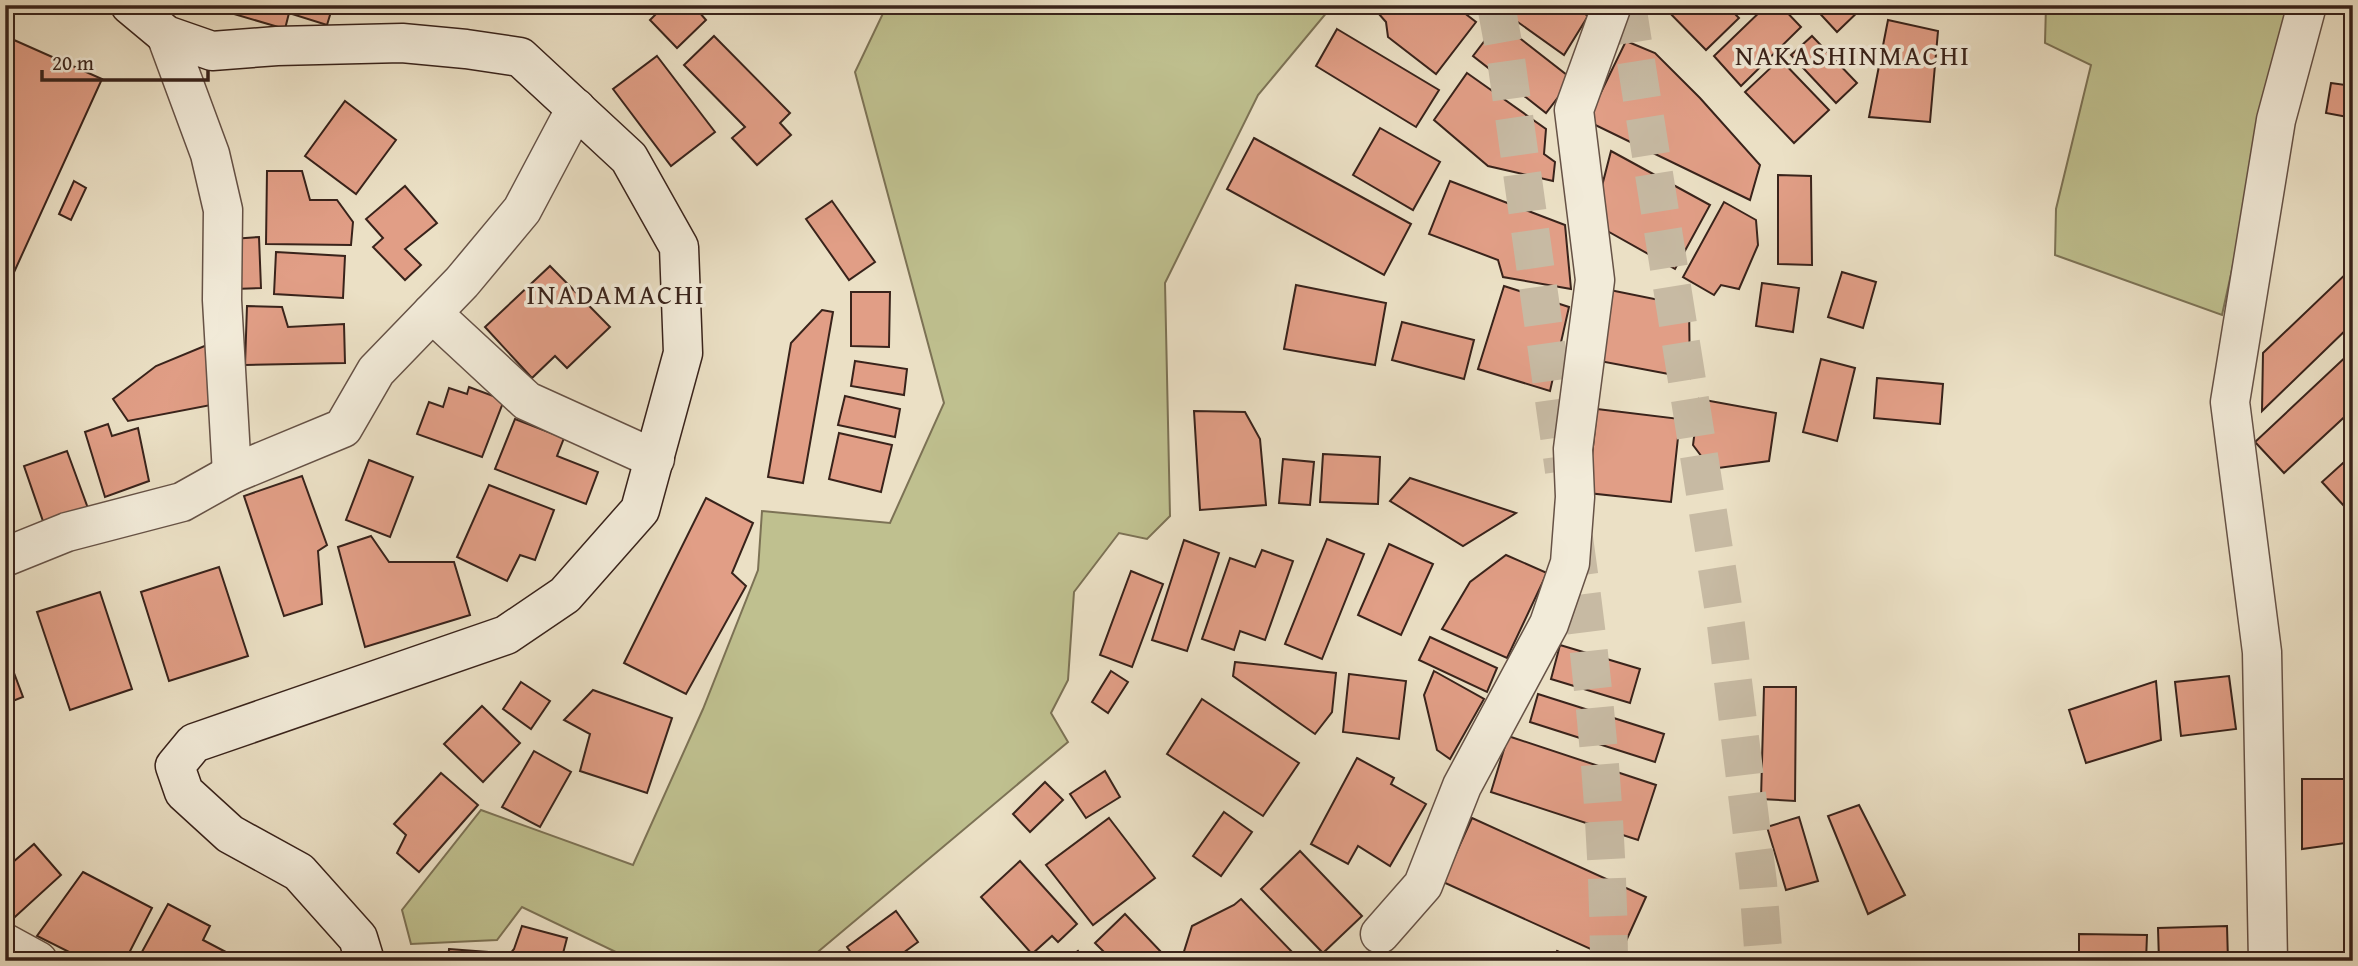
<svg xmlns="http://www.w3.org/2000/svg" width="2358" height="966" viewBox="0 0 2358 966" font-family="'Gentium Book Plus',serif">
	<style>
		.green { fill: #bfc08f; stroke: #7c7255; stroke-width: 2 }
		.building { fill: #e19e86; stroke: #39231b; stroke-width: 2 }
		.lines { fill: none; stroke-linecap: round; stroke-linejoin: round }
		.highway-tunnel { stroke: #c7baa3; stroke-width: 38; stroke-dasharray: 38 19; stroke-linecap: butt }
		.street-casing { stroke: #665246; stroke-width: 41 }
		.secondary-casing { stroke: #39231b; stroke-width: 41 }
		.street { stroke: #f2ebd9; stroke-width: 38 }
		.secondary { stroke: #f2ebd9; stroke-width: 38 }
		.labels { text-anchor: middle; stroke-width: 7; stroke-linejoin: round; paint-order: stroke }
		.quarter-label { font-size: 28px; letter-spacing: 2px; fill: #39231b; stroke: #f2ebd9 }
	</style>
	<rect width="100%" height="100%" fill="#ebe0c5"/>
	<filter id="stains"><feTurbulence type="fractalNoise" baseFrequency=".00286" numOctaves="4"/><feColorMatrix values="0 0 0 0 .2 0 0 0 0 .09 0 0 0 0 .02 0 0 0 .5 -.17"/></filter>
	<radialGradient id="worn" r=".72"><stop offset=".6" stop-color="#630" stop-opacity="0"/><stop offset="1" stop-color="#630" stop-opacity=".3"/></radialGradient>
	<g class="green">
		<path d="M887,5H1333L1258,95L1165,283L1170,516L1147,539L1119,533L1074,592L1068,680L1051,713L1068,742L807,961H621L616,952L522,907L497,940L411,944L402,910L481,810L633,865L703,709L758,570L762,511L890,523L944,403L855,72Z"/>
		<path d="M2046,5H2286L2289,11L2222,315L2055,255L2056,209L2091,65L2045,43Z"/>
	</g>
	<g class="building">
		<path d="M226,5H333L327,25L289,13L285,29L224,11Z"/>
		<path d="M655,5H693L706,20L677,48L650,20L660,10Z"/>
		<path d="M1371,5H1454L1476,22L1436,74L1388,37L1386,22Z"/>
		<path d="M1494,5H1571L1588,16L1564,55Z"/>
		<path d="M1662,5H1726L1739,18L1706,50Z"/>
		<path d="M1767,5H1780L1801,27L1741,86L1714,56Z"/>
		<path d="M1812,5H1865L1837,32Z"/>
		<path d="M1888,20L1938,31L1930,122L1869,117Z"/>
		<path d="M1499,22L1572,79L1546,113L1473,56Z"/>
		<path d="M1337,29L1439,90L1416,127L1316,66Z"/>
		<path d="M5,36L102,79L5,292Z"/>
		<path d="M714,36L790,113L780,123L791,135L757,165L732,138L745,127L684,65Z"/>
		<path d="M1812,36L1857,83L1836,103L1791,55Z"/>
		<path d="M1626,41L1655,53L1700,98L1760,165L1750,200L1587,121Z"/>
		<path d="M657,56L715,132L671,166L613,89Z"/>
		<path d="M1780,59L1829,110L1794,143L1745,92Z"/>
		<path d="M1467,73L1546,129L1544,154L1555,162L1553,181L1488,166L1434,120Z"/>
		<path d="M2331,83L2353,86V118L2326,113Z"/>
		<path d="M345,101L396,140L356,194L305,156Z"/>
		<path d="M1380,128L1440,162L1413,210L1353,175Z"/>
		<path d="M1254,138L1411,224L1384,275L1227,189Z"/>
		<path d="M1611,151L1710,205L1675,269L1602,228V186Z"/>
		<path d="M267,171H302L310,200H337L353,222L351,245L266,244Z"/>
		<path d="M1778,175L1811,176L1812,265L1778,264Z"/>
		<path d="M74,181L86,188L71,220L59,214Z"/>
		<path d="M1450,181L1565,225L1571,289L1503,277L1498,260L1429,234Z"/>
		<path d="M405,186L437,223L405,249L421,265L405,280L373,247L383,238L366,219Z"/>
		<path d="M832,201L875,262L849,280L806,219Z"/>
		<path d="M1724,202L1756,220L1758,245L1739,289L1721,285L1714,295L1683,277Z"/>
		<path d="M259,237L261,288L234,289L232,239Z"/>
		<path d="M276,252L345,256L343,298L274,294Z"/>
		<path d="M550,266L610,327L567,368L555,356L532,378L485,327Z"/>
		<path d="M2353,267V323L2262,411L2263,353Z"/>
		<path d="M1842,272L1876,282L1863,328L1828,317Z"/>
		<path d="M1762,283L1799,288L1793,332L1756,326Z"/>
		<path d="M1296,285L1386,303L1375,365L1284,349Z"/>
		<path d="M1504,286L1569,307L1550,391L1478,369Z"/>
		<path d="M1600,288L1689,306L1690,378L1589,359Z"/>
		<path d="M851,292H890L889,347L851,346Z"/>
		<path d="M247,306L282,307L288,327L344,324L345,363L245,365Z"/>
		<path d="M822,310L833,312L803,483L768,477L791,343Z"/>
		<path d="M1402,322L1474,340L1464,379L1392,360Z"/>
		<path d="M207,345L211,405L128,421L113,399L156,366Z"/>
		<path d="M2353,350V409L2284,473L2255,442Z"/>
		<path d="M1821,359L1855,368L1837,441L1803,432Z"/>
		<path d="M855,361L907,369L904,395L851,386Z"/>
		<path d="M1877,378L1943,384L1940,424L1874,418Z"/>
		<path d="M469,387L504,400L482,457L417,434L429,402L443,407L449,388L467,394Z"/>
		<path d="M845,396L900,409L895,437L838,425Z"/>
		<path d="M1699,399L1776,413L1769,461L1711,469L1693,445Z"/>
		<path d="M1597,409L1680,419L1671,502L1588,493Z"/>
		<path d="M1194,411L1245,412L1260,439L1266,505L1200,510Z"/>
		<path d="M515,419L564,438L557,456L598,472L586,504L495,469Z"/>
		<path d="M108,424L112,436L138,428L149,481L105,497L85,432Z"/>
		<path d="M839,433L892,445L881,492L829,479Z"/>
		<path d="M67,451L89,511L45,527L24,466Z"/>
		<path d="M1323,454L1380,457L1378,504L1320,502Z"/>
		<path d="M2353,454V500L2345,507L2322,482Z"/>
		<path d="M1283,459L1314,462L1310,505L1279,503Z"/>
		<path d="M369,460L413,477L390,537L346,520Z"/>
		<path d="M302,476L327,545L318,551L322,604L284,616L244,496Z"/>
		<path d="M1410,478L1516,513L1463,546L1390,501Z"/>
		<path d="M489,485L554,510L535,560L520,555L507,581L457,557Z"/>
		<path d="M706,498L753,523L732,573L746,586L686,694L624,663Z"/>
		<path d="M371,536L389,562H454L470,615L365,647L338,547Z"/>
		<path d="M1327,539L1364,554L1322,659L1285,644Z"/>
		<path d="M1184,540L1219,553L1187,651L1152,640Z"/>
		<path d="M1389,544L1433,564L1401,635L1358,615Z"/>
		<path d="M1262,550L1293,561L1265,640L1240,631L1234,650L1202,639L1230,558L1255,567Z"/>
		<path d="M1506,555L1547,573L1507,658L1442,629L1470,582Z"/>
		<path d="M219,567L248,656L169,681L141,592Z"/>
		<path d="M1131,571L1163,584L1132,667L1100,655Z"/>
		<path d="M100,592L132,689L70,710L37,612Z"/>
		<path d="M1430,637L1497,668L1487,692L1419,660Z"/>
		<path d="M1560,645L1640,669L1630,703L1551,679Z"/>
		<path d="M5,649L23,697L5,704Z"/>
		<path d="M1235,662L1336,673L1332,712L1315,734L1233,676Z"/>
		<path d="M1111,671L1128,682L1108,713L1092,702Z"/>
		<path d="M1434,671L1484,699L1450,759L1437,750L1424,695Z"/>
		<path d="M1349,674L1406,681L1399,739L1343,732Z"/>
		<path d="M2229,676L2236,729L2181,736L2175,682Z"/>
		<path d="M2156,681L2161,740L2086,763L2069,710Z"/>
		<path d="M521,682L550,701L531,729L503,709Z"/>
		<path d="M1764,687H1796L1795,801L1761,799Z"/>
		<path d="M593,690L672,718L647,793L580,771L590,734L564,720Z"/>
		<path d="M1538,694L1664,734L1655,762L1530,722Z"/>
		<path d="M1202,699L1299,763L1263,816L1167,754Z"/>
		<path d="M482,706L520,743L483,782L444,744Z"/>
		<path d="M1508,736L1656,785L1638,840L1491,792Z"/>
		<path d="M534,751L571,772L540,827L502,807Z"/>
		<path d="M1357,758L1394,778L1391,784L1426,804L1390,866L1358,846L1348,864L1311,844Z"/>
		<path d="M1105,771L1120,797L1086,818L1070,794Z"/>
		<path d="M441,773L478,805L419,872L397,853L406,835L394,824Z"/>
		<path d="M2302,779H2353V842L2302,849Z"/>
		<path d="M1045,782L1063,800L1030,832L1013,814Z"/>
		<path d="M1859,805L1905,895L1868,914L1828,816Z"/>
		<path d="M1224,812L1252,832L1221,876L1193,856Z"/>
		<path d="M1799,817L1818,881L1786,890L1767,827Z"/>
		<path d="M1109,818L1155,878L1093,925L1046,865Z"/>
		<path d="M1472,818L1646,897L1617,961L1443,882Z"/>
		<path d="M34,844L61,875L5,926V869Z"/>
		<path d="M1300,851L1362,916L1323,953L1261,889Z"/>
		<path d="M1020,861L1077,924L1058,942L1052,936L1032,954L981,897Z"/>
		<path d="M83,872L152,908L125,961H87L37,936Z"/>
		<path d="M1241,899L1295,955L1289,961H1181L1192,926L1234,905Z"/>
		<path d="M168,904L210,926L203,940L243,961H137Z"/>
		<path d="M896,911L918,942L892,961H857L847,947Z"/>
		<path d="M1125,914L1163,954L1156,961H1113L1095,943Z"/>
		<path d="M522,926L567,938L561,961H504L514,949Z"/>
		<path d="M2227,926L2228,961H2159L2158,928Z"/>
		<path d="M2079,934L2147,935L2146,961H2079Z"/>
		<path d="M449,949L488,952V961H448Z"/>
		<path d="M1078,951L1085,961H1064Z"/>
		<path d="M1557,951L1579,961H1553Z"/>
	</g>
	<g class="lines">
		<g class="highway-tunnel">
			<path d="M1496,5L1506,59L1564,471"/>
			<path d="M1627,5L1726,625L1758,883L1764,961"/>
			<path d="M1574,538C1594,677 1608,820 1609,961"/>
		</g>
		<g class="street-casing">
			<g id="street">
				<path d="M166,35L210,154L223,210L222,300L232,474"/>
				<path d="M432,313L527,401L655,459"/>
				<path d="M5,557L67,532L182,502L232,474L343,428L376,371L462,282L522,210L576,108"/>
				<path d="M1380,934L1423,885L1462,786L1549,624L1570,563L1575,497L1573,449L1595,280L1574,110L1612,5"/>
				<path d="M5,943L38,961"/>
				<path d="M2268,961L2262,652L2230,402L2276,120L2307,5"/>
			</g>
		</g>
		<g class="secondary-casing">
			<path id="secondary" d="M130,5L166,35L212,51L277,46L402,43L466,49L520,57L629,158L679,247L683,353L640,510L565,595L506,635L194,743L175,766L184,792L230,834L299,872L358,938L365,961"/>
		</g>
		<use href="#street" class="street"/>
		<use href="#secondary" class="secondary"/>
	</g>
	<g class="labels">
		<g class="quarter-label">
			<text x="1853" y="65">NAKASHINMACHI</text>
			<text x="616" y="304">INADAMACHI</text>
		</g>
	</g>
	<rect width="2358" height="966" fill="none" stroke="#ebe0c5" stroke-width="28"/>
	<rect x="7" y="7" width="2344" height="952" fill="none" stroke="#39231b" stroke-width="3.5"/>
	<rect x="14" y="14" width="2330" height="938" fill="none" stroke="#39231b" stroke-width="2"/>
	<path d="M42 70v10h166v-10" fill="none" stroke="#39231b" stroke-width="3.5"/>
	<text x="52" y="70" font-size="21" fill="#39231b" stroke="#f2ebd9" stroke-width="5" paint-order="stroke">20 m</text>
	<rect width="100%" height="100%" filter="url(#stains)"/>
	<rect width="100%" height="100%" fill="url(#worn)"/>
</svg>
